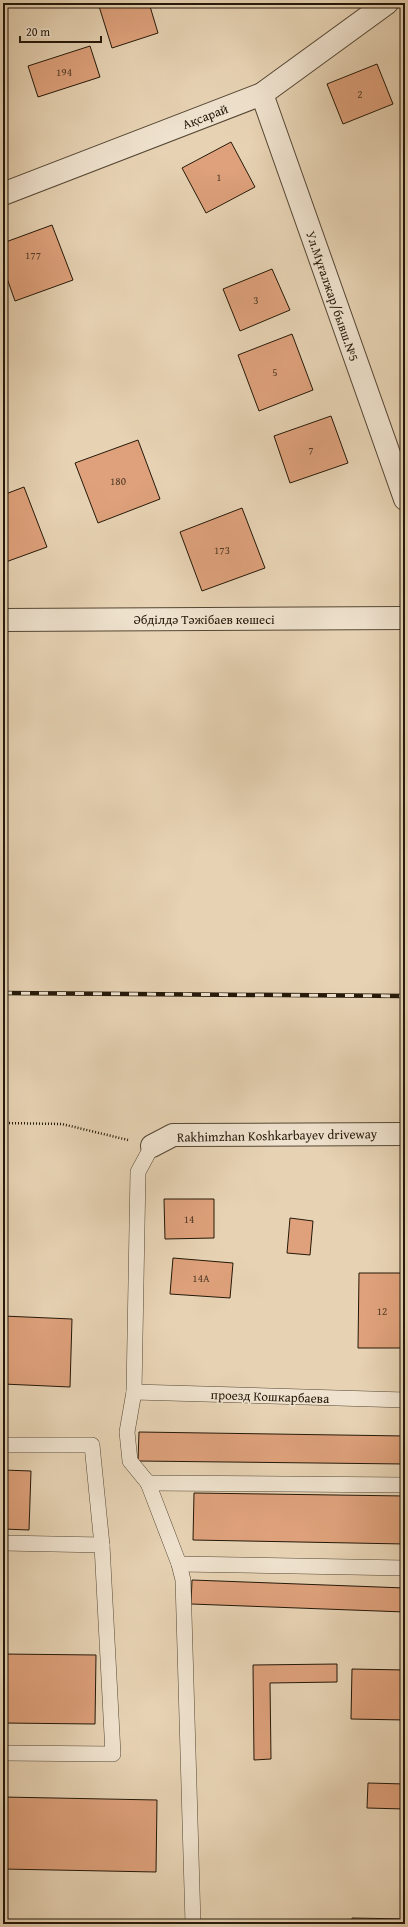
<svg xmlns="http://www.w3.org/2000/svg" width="408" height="1927" viewBox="0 0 408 1927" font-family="'Gentium Book Plus',serif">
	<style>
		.building { fill: #dea17b; stroke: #241809 }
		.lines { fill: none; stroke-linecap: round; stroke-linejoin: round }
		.lane-casing { stroke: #554734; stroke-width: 16 }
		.street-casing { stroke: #554734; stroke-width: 24 }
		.path { stroke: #241809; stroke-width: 2.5; stroke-dasharray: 1 2; stroke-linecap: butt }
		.lane { stroke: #efe2ce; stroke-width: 15 }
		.street { stroke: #efe2ce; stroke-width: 22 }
		.rail-casing { stroke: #241809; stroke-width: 4.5 }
		.rail { stroke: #efe2ce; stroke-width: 3; stroke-dasharray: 9; stroke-linecap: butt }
		.labels { text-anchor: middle; stroke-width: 3; stroke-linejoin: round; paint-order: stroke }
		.number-label { font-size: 11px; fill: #523a26 }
		.street-label { font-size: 13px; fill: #241809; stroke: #efe2ce }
	</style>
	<rect width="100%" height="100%" fill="#e7d3b4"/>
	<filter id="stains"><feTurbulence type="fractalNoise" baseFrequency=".005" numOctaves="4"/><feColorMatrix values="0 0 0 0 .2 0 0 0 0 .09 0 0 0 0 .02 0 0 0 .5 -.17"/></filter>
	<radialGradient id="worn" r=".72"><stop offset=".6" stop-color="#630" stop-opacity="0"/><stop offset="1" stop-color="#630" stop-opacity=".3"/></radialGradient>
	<g class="building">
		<path d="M98,3H149L158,33L112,48Z"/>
		<path d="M90,46L100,77L38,97L28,66Z"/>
		<path d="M377,64L393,104L343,124L327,84Z"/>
		<path d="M231,142L255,187L206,213L182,168Z"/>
		<path d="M52,225L73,280L15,301L3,267V243Z"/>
		<path d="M272,269L290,310L240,331L223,289Z"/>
		<path d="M292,334L313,390L259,411L238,355Z"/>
		<path d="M331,416L348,463L290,483L274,436Z"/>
		<path d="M138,440L160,499L98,523L75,463Z"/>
		<path d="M24,487L47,547L3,563V495Z"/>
		<path d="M242,508L265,568L202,591L180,532Z"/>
		<path d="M164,1199H214V1238L165,1239Z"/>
		<path d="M290,1218L313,1221L310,1255L287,1253Z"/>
		<path d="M173,1258L233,1263L230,1298L170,1294Z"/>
		<path d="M359,1273H405V1348H358Z"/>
		<path d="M3,1316L72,1319L70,1387L3,1384Z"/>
		<path d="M139,1432L405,1436V1464L138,1461Z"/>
		<path d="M3,1470L31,1471L29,1530L3,1529Z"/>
		<path d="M194,1493L405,1496V1544L193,1540Z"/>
		<path d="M192,1580L405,1588V1612L191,1604Z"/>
		<path d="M3,1654L96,1655L95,1724L3,1723Z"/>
		<path d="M337,1664V1682L270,1683L271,1759L254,1760L253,1665Z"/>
		<path d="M352,1669L405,1670V1720L351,1719Z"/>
		<path d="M368,1783L405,1784V1809L367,1808Z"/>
		<path d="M3,1797L157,1800L156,1872L3,1869Z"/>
		<path d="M352,1918L405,1919V1924H352Z"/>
	</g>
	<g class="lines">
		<g class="lane-casing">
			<g id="lane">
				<path d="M152,1146L138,1172L134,1392L127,1432L130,1461L148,1483L179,1564L183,1580L193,1924"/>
				<path d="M134,1392L405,1400"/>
				<path d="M3,1445H92L102,1545L113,1754L3,1753"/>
				<path d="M148,1483L405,1485"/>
				<path d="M3,1543L102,1545"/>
				<path d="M179,1564L405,1568"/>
			</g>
		</g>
		<g class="street-casing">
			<g id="street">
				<path d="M262,94L405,499"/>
				<path d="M3,194L262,94L387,3"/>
				<path d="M3,620L405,618"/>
				<path d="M152,1146L173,1135L405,1134"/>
			</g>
		</g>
		<path class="path" d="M3,1123L62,1124L128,1140"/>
		<use href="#lane" class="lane"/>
		<use href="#street" class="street"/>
		<g class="rail-casing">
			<path id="rail" d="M3,993L405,996"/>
		</g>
		<use href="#rail" class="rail"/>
	</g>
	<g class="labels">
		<g class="number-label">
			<text x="64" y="76">194</text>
			<text x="360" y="98">2</text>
			<text x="219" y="181">1</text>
			<text x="33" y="259">177</text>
			<text x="256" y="304">3</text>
			<text x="275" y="376">5</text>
			<text x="311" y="454">7</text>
			<text x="118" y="485">180</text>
			<text x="222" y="554">173</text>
			<text x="189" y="1223">14</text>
			<text x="201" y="1282">14А</text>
			<text x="382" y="1315">12</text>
		</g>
		<g class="street-label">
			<text transform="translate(205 116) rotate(-21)" y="5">Ақсарай</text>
			<text transform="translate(333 296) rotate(71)" y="5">Ул.Мұғалжар/бывш.№5</text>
			<text x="204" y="624">Әбділдә Тәжібаев көшесі</text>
			<text transform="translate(277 1135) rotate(-1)" y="5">Rakhimzhan Koshkarbayev driveway</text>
			<text transform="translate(270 1396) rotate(2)" y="5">проезд Кошкарбаева</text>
		</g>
	</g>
	<rect width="408" height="1927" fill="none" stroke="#e7d3b4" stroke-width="16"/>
	<rect x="4" y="4" width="400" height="1919" fill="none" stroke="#241809" stroke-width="2"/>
	<rect x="8" y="8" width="392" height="1911" fill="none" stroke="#241809"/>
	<path d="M20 36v6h81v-6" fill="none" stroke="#241809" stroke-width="2"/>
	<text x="26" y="36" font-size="12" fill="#241809" stroke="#efe2ce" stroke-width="3" paint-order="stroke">20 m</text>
	<rect width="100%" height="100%" filter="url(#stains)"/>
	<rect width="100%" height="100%" fill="url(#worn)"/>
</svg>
